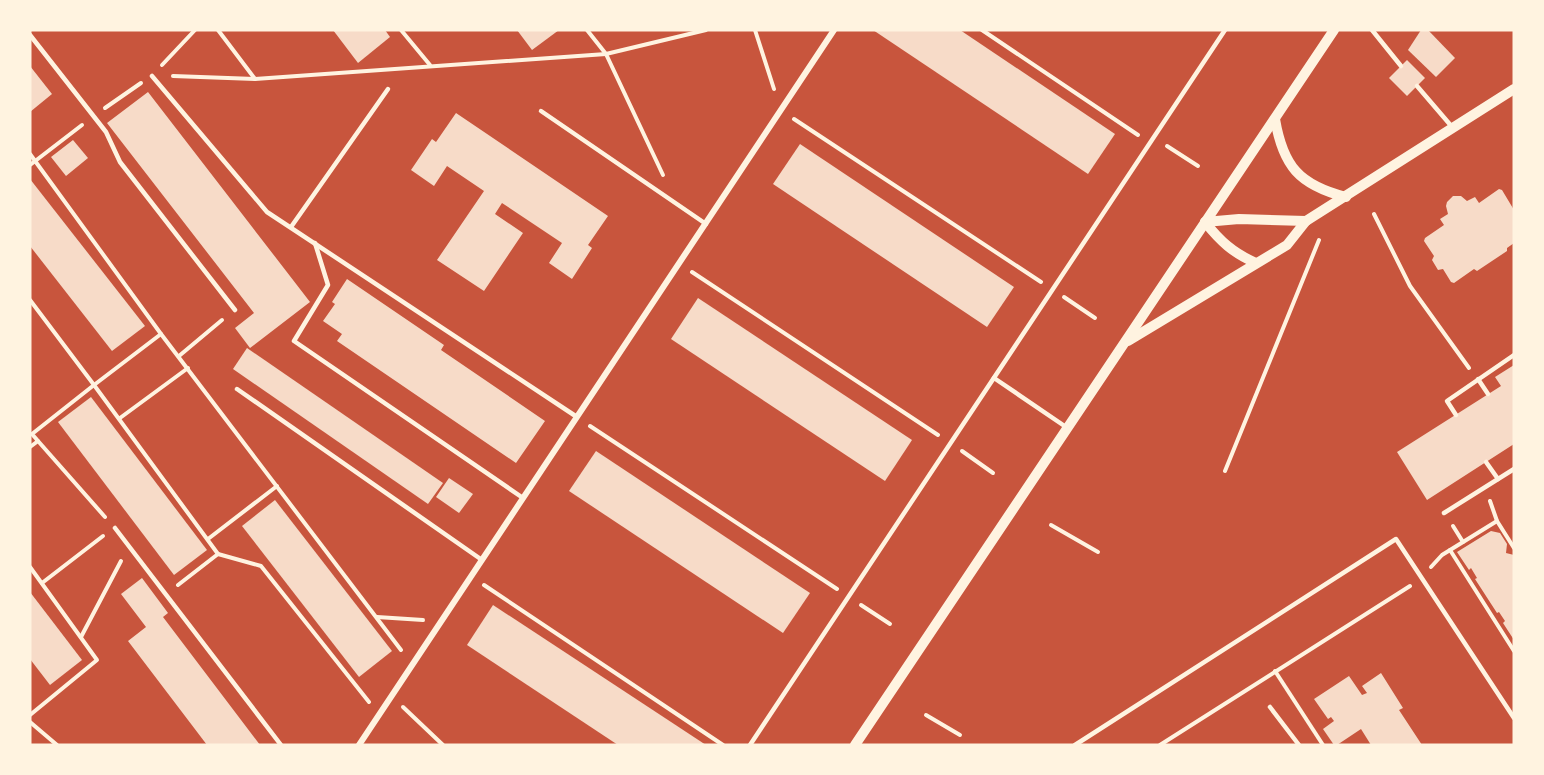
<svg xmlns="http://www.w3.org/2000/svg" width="1544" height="775" viewBox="0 0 1544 775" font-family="Raleway,sans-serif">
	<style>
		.building { fill: #f7dbc8 }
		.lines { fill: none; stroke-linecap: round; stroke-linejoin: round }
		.path { stroke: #fff3e0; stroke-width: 4 }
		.service { stroke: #fff3e0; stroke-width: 4.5 }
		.minor { stroke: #fff3e0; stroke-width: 6 }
		.tertiary { stroke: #fff3e0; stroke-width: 10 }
	</style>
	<rect width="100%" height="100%" fill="#c8553d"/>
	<g class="building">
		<path d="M333,30H385L390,37L358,63Z"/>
		<path d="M517,30H559L532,50Z"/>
		<path d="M873,30H960L1115,134L1088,174Z"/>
		<path d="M1421,30H1428L1455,58L1436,77L1408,50Z"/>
		<path d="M1407,60L1425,78L1407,96L1389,78Z"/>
		<path d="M30,66L52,94L30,112Z"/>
		<path d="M148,92L310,302L250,348L235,328L254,313L107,123Z"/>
		<path d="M456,113L608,216L588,245L592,248L572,279L549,263L562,243L502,203L495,214L523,233L484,291L437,260L484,191L447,166L434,186L411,170L432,139L436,142Z"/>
		<path d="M73,140L88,158L66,176L51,157Z"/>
		<path d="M800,144L1014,287L987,327L773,184Z"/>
		<path d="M30,179L145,326L112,351L30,246Z"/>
		<path d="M1499,189L1502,190L1514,210V243L1507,248V251L1477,271L1474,269L1454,283L1451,282L1443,269L1438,270L1432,260L1434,256L1424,241L1425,238L1444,225L1440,219L1448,214L1446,206L1447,202L1453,196H1461L1467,201L1475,197L1479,203Z"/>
		<path d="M347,279L444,345L441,350L545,421L516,463L337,341L342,334L323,321L335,304L332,302Z"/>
		<path d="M698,298L912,440L885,481L671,339Z"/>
		<path d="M247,348L443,483L428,504L233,369Z"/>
		<path d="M1514,365V444L1427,500L1397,452L1501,386L1495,377Z"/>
		<path d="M91,397L207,550L174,575L58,422Z"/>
		<path d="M596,451L810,593L783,633L569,491Z"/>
		<path d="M449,478L473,494L459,513L436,497Z"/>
		<path d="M275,500L392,651L359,677L242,526Z"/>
		<path d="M1491,531L1500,533L1507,544L1506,553L1514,555V640L1503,623L1505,621L1499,612L1497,613L1475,579L1477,578L1471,568L1469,570L1457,552Z"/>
		<path d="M142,578L168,613L163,617L260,745H207L128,641L146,627L121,594Z"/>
		<path d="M30,592L82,660L50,685L30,659Z"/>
		<path d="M493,605L706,745H618L467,645Z"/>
		<path d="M1381,673L1403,708L1399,710L1422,745H1371L1361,729L1337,745H1334L1323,729L1334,721L1331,717L1328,719L1314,699L1349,676L1362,695L1367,693L1362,686Z"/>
	</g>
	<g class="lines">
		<g class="path">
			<path d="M218,30L255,79"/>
			<path d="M401,30L430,65"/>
			<path d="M587,30L606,54L663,175"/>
			<path d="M755,30L774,89"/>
			<path d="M982,30L1138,135"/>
			<path d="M162,65L195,30"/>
			<path d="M173,76L255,79L606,54L706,30"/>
			<path d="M105,108L141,83"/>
			<path d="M794,119L1041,282"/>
			<path d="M1167,146L1198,166"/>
			<path d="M30,154L161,334L401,650"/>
			<path d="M30,165L82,125"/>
			<path d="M1374,214L1410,286L1469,368"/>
			<path d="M692,272L938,435"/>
			<path d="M1064,297L1095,318"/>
			<path d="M30,300L94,385L32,434L38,441L30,447"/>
			<path d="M161,334L94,385L218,554L178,585"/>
			<path d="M179,356L222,320"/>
			<path d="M120,418L188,368"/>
			<path d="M590,426L837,589"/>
			<path d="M38,441L105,517"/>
			<path d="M962,451L993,473"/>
			<path d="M1225,471L1319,240"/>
			<path d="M1490,501L1497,521L1514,548"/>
			<path d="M1051,525L1098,552"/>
			<path d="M1453,526L1463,542"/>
			<path d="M208,539L277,486"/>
			<path d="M1450,550L1514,651"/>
			<path d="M218,554L261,566L369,702"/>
			<path d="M30,567L97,660L30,715"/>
			<path d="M1431,567L1442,555L1497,521"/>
			<path d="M42,583L103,536"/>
			<path d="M484,585L723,745"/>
			<path d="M861,605L890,624"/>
			<path d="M377,617L423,620"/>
			<path d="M81,637L121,561"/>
			<path d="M1275,671L1323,745"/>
			<path d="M403,707L443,745"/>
			<path d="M926,715L960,735"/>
			<path d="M30,722L57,745"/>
			<path d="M1160,745L1410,586"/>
		</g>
		<g class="service">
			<path d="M1372,30L1401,66"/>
			<path d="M30,35L106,132L120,162L235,310"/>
			<path d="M152,76L267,212L577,417"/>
			<path d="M1417,86L1453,128"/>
			<path d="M541,111L706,224"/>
			<path d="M291,227L388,89"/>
			<path d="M315,243L328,285L294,341L523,498"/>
			<path d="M994,378L1066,427"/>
			<path d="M1478,379L1488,394"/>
			<path d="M237,389L482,560"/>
			<path d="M1456,415L1447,401L1514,355"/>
			<path d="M1486,462L1498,479"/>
			<path d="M1444,513L1514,469"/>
			<path d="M115,528L281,745"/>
			<path d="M1270,707L1299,745"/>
			<path d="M750,745L1225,30"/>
			<path d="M1075,745L1396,539L1514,718"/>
		</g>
		<path class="minor" d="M359,745L834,30"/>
		<g class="tertiary">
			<path d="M1275,119C1283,166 1299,185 1346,197"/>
			<path d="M1205,222L1239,219L1306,221"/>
			<path d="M1205,222C1220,241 1233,253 1256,263"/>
			<path d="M1128,341L1287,245L1306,221L1514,89"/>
			<path d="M855,745L1334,30"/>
		</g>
	</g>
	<rect width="1544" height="775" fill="none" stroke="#fff3e0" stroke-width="63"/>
</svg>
